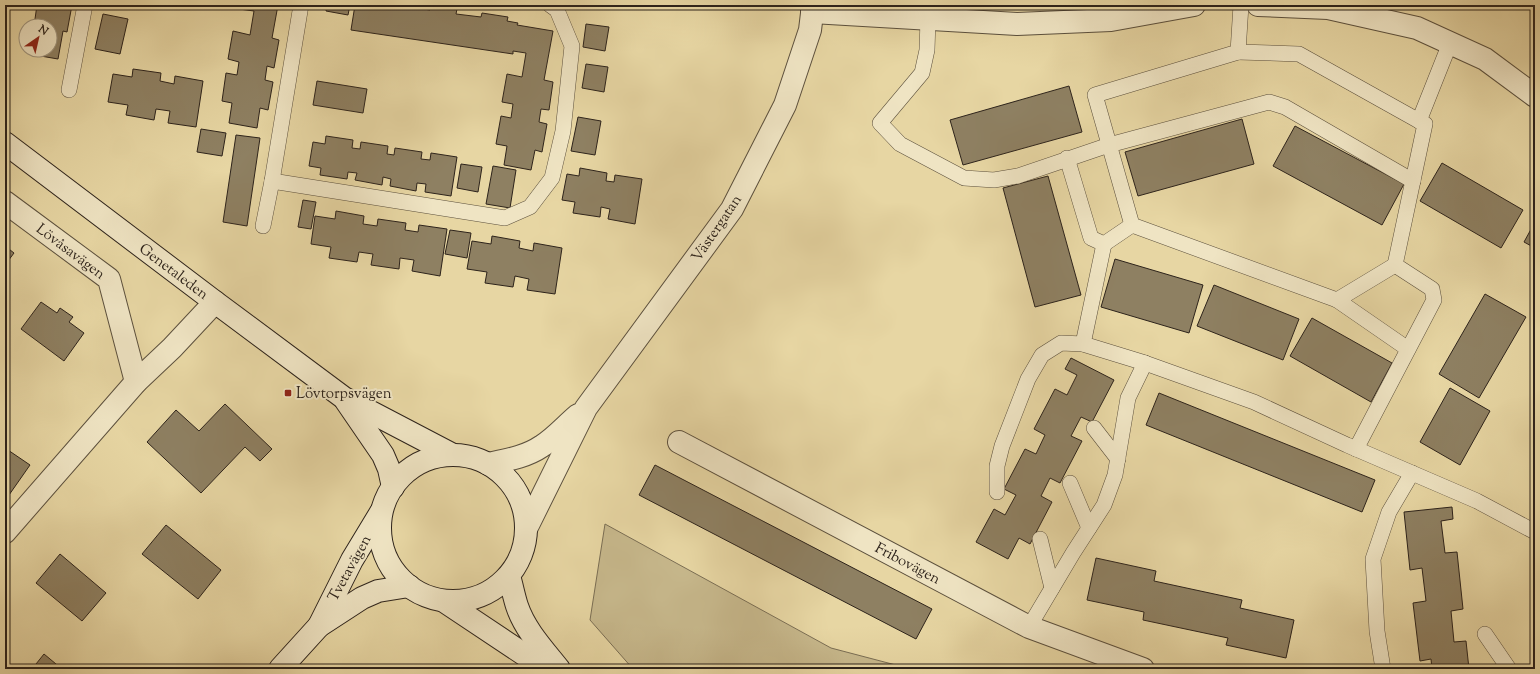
<svg xmlns="http://www.w3.org/2000/svg" width="1540" height="674" viewBox="0 0 1540 674" font-family="'Sorts Mill Goudy',serif">
	<style>
		.green { fill: #c7b88c; stroke: #7a6e54 }
		.building { fill: #8e8062; stroke: #2d231b }
		.lines { fill: none; stroke-linecap: round; stroke-linejoin: round }
		.service-casing { stroke: #5c503d; stroke-width: 16 }
		.minor-casing { stroke: #5c503d; stroke-width: 24 }
		.tertiary-casing { stroke: #5c503d; stroke-width: 24 }
		.secondary-casing { stroke: #2d231b; stroke-width: 24 }
		.service { stroke: #efe4c3; stroke-width: 15 }
		.minor { stroke: #efe4c3; stroke-width: 22 }
		.tertiary { stroke: #efe4c3; stroke-width: 22 }
		.secondary { stroke: #efe4c3; stroke-width: 22 }
		.poi-dot { fill: #8f2418; stroke: #efe4c3; stroke-width: 1.5 }
		.labels { text-anchor: middle; stroke-width: 4; stroke-linejoin: round; paint-order: stroke }
		.street-label { font-size: 15px; fill: #2d231b; stroke: #efe4c3 }
		.poi-label { font-size: 15px; fill: #2d231b; stroke: #efe4c3; text-anchor: start }
	</style>
	<rect width="100%" height="100%" fill="#e7d6a3"/>
	<filter id="stains"><feTurbulence type="fractalNoise" baseFrequency=".005" numOctaves="4"/><feColorMatrix values="0 0 0 0 .2 0 0 0 0 .09 0 0 0 0 .02 0 0 0 .5 -.17"/></filter>
	<radialGradient id="worn" r=".72"><stop offset=".6" stop-color="#630" stop-opacity="0"/><stop offset="1" stop-color="#630" stop-opacity=".3"/></radialGradient>
	<path class="green" d="M605,524L831,648L911,669H633L590,620Z"/>
	<g class="building">
		<path d="M37,5H72L67,32L63,31L58,59L29,54V50H50V26H34Z"/>
		<path d="M209,5H278L272,38L279,40L274,68L267,66L265,80L273,82L268,110L260,108L257,128L229,123L232,103L222,101L226,73L237,75L239,62L228,59L233,31L250,35L254,11Z"/>
		<path d="M327,5H350L348,15L326,11Z"/>
		<path d="M355,5H409V7L430,10L431,6L457,9L456,14L481,17L482,13L508,17L507,21L518,23L517,25L553,31L544,80L553,82L549,110L541,109L539,122L547,124L542,152L535,150L531,170L504,165L507,146L496,144L501,116L511,118L513,104L502,102L507,74L522,77L526,53L513,51V54L351,30Z"/>
		<path d="M103,14L128,19L120,54L95,49Z"/>
		<path d="M586,24L609,27L605,51L583,47Z"/>
		<path d="M586,64L608,67L604,92L582,88Z"/>
		<path d="M133,69L161,73L160,81L174,84L175,76L203,81L196,127L168,123L170,111L156,109L154,120L126,115L128,105L108,102L113,74L132,77Z"/>
		<path d="M317,81L367,89L363,113L313,105Z"/>
		<path d="M1069,86L1082,132L963,165L950,120Z"/>
		<path d="M578,117L601,121L595,155L571,151Z"/>
		<path d="M1242,119L1254,164L1138,196L1125,152Z"/>
		<path d="M1295,126L1404,184L1382,225L1273,166Z"/>
		<path d="M201,129L226,133L222,156L197,152Z"/>
		<path d="M236,135L260,138L247,226L223,222Z"/>
		<path d="M326,136L353,140L352,148L360,149L361,142L388,146L387,154L394,155L395,148L422,152L421,159L430,160L431,153L457,157L451,196L425,192L426,184L417,183L416,191L390,186L391,179L383,177L382,185L355,180L357,173L348,172L347,179L320,175L321,168L309,166L313,142L325,144Z"/>
		<path d="M1442,163L1523,210L1501,248L1420,201Z"/>
		<path d="M461,164L482,167L478,192L457,188Z"/>
		<path d="M493,166L516,170L510,208L486,204Z"/>
		<path d="M580,168L607,173L606,181L614,182L615,175L642,179L635,224L608,219L610,209L601,207L600,217L573,213L575,202L562,200L567,174L579,176Z"/>
		<path d="M1048,176L1081,295L1035,307L1003,188Z"/>
		<path d="M303,200L316,202L311,229L298,227Z"/>
		<path d="M336,211L364,216L363,224L377,226L378,219L406,223L405,230L418,232L419,225L447,229L440,276L412,271L414,260L400,258L399,269L371,265L373,254L359,252L357,262L329,258L331,247L311,244L315,216L335,219Z"/>
		<path d="M1535,222V248L1524,242Z"/>
		<path d="M450,230L471,233L467,258L445,254Z"/>
		<path d="M492,236L520,241L519,248L533,251L534,243L562,248L555,294L527,290L529,279L515,276L513,287L485,283L487,272L467,269L472,241L491,244Z"/>
		<path d="M5,246L14,253L5,265Z"/>
		<path d="M1115,259L1203,285L1189,333L1101,307Z"/>
		<path d="M1214,285L1299,319L1283,360L1197,326Z"/>
		<path d="M1485,294L1526,317L1479,398L1439,374Z"/>
		<path d="M41,302L57,313L60,308L73,317L69,322L84,333L64,361L21,329Z"/>
		<path d="M1312,318L1392,363L1371,402L1290,356Z"/>
		<path d="M1071,358L1114,380L1092,422L1081,417L1071,436L1082,441L1060,483L1050,478L1041,496L1052,502L1030,544L1019,538L1008,559L976,542L994,509L1005,515L1016,495L1004,489L1025,449L1036,454L1045,435L1034,429L1055,389L1067,395L1077,375L1065,369Z"/>
		<path d="M1450,388L1490,411L1460,465L1420,442Z"/>
		<path d="M1159,393L1375,480L1362,512L1146,425Z"/>
		<path d="M225,404L272,449L260,461L245,447L201,493L147,442L176,410L199,431Z"/>
		<path d="M5,448L30,465L9,495L5,492Z"/>
		<path d="M655,465L932,609L916,639L639,495Z"/>
		<path d="M1452,507L1453,519L1441,521L1445,553L1457,552L1463,609L1451,611L1454,642L1466,641L1469,669H1432L1431,659L1420,661L1413,603L1426,601L1422,568L1410,570L1404,512Z"/>
		<path d="M166,525L221,570L198,599L142,554Z"/>
		<path d="M60,554L106,593L82,621L36,583Z"/>
		<path d="M1096,558L1156,571L1154,581L1242,600L1240,608L1294,620L1286,658L1226,645L1228,638L1143,620L1144,612L1087,600Z"/>
		<path d="M44,654L62,669H32Z"/>
	</g>
	<g class="lines">
		<g class="service-casing">
			<g id="service">
				<path d="M1241,5L1238,52L1095,95L1132,225L1337,300"/>
				<path d="M928,19L927,50L922,73L880,123L900,144L964,178L994,180L1018,176L1109,145L1269,102L1285,107L1413,181"/>
				<path d="M1238,52L1299,54L1419,121"/>
				<path d="M69,90L85,5"/>
				<path d="M1067,158L1091,238L1104,244L1132,225"/>
				<path d="M272,181L505,218L530,207L552,178L563,131L572,46L557,10L550,5"/>
				<path d="M263,226L272,181L301,5"/>
				<path d="M1395,265L1337,300L1408,349"/>
				<path d="M1083,344L1104,244"/>
				<path d="M1094,428L1118,459"/>
				<path d="M1356,449L1434,300L1432,289L1395,265L1425,124L1419,121L1450,43"/>
				<path d="M1070,483L1089,528"/>
				<path d="M997,492V466L1002,446L1028,379L1042,355L1061,343L1083,344L1145,363L1254,402L1347,445L1477,501L1535,532"/>
				<path d="M1040,539L1052,588"/>
				<path d="M1029,627L1073,553L1104,505L1115,475L1128,398L1145,363"/>
				<path d="M1485,634L1509,669"/>
				<path d="M1383,669L1377,631L1373,559L1389,512L1412,473"/>
			</g>
		</g>
		<g class="minor-casing">
			<g id="minor">
				<path d="M5,202L109,279L136,382"/>
				<path d="M679,442L1029,627L1143,669"/>
				<path d="M5,532L136,382L172,348L215,302"/>
			</g>
		</g>
		<g class="tertiary-casing">
			<g id="tertiary">
				<path d="M1258,5L1328,8L1417,28L1485,59L1535,96"/>
				<path d="M812,12L1017,24L1111,20L1194,5"/>
				<path d="M488,464C507,460 526,457 542,446C555,438 566,425 578,415"/>
				<path d="M527,527L586,408L732,209L785,105L810,30L813,5"/>
			</g>
		</g>
		<g class="secondary-casing">
			<g id="secondary">
				<path d="M5,143L215,302L344,398L453,455"/>
				<path d="M346,401L383,455L389,469L393,487"/>
				<circle cx="453" cy="528" r="73"/>
				<path d="M509,576C512,586 514,597 517,606C525,630 544,650 559,669"/>
				<path d="M444,601L546,669"/>
				<path d="M319,626L352,560L381,512"/>
				<path d="M280,669L319,626L362,598L378,591L409,586"/>
			</g>
		</g>
		<use href="#service" class="service"/>
		<use href="#minor" class="minor"/>
		<use href="#tertiary" class="tertiary"/>
		<use href="#secondary" class="secondary"/>
	</g>
	<rect class="poi-dot" x="284" y="389" width="8" height="8" rx="2"/>
	<g class="labels">
		<g class="street-label">
			<text transform="translate(716 228) rotate(-56)" y="5">Västergatan</text>
			<text transform="translate(71 251) rotate(37)" y="5">Lövåsavägen</text>
			<text transform="translate(174 271) rotate(37)" y="5">Genetaleden</text>
			<text transform="translate(908 563) rotate(28)" y="5">Fribovägen</text>
			<text transform="translate(349 568) rotate(-61)" y="5">Tvetavägen</text>
		</g>
		<g class="poi-label">
			<text x="296" y="398">Lövtorpsvägen</text>
		</g>
	</g>
	<rect width="1540" height="674" fill="none" stroke="#e7d6a3" stroke-width="20"/>
	<rect x="6" y="6" width="1528" height="662" fill="none" stroke="#2d231b" stroke-width="2"/>
	<rect x="10" y="10" width="1520" height="654" fill="none" stroke="#2d231b"/>
	<g transform="translate(38 38) rotate(34)"><circle r="19" fill="#efe4c3" stroke="#a19780"/>
	<path d="M0-3L7 15L0 10L-7 15Z" fill="#8f2418"/>
	<text y="-6" font-size="11" font-weight="bold" text-anchor="middle" fill="#2d231b">N</text>
	</g>
	<rect width="100%" height="100%" filter="url(#stains)"/>
	<rect width="100%" height="100%" fill="url(#worn)"/>
</svg>
